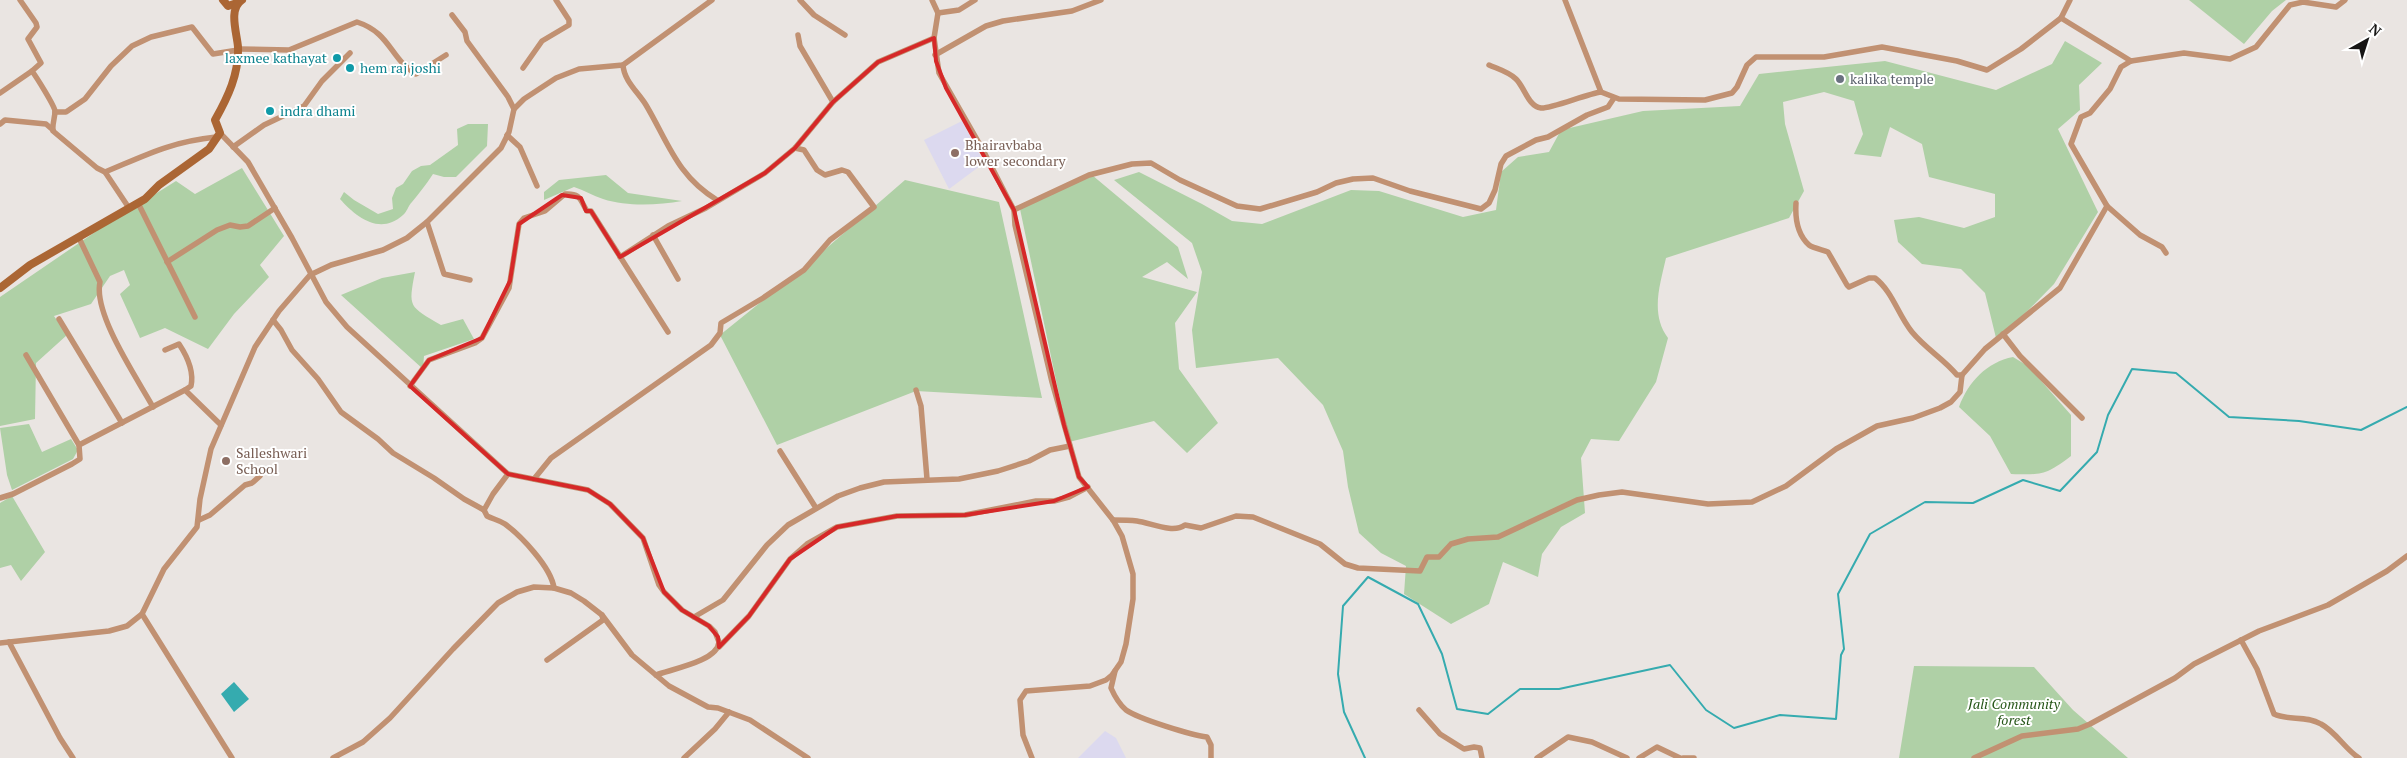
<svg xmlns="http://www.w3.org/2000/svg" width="2407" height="758" viewBox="0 0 2407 758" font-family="'PT Serif',serif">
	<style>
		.education { fill: #dcd9ef }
		.green { fill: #afd0a6 }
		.water { fill: #35abaf }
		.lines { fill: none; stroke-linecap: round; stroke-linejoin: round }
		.stream { stroke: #35abaf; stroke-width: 2 }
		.street { stroke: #c19172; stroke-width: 5.5 }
		.secondary { stroke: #ab6634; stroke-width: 8 }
		.marked { fill: none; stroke: #d62828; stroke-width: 4; stroke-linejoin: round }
		.culture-dot { fill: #0f9aa8; stroke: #fff; stroke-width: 2 }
		.worship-dot { fill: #6b7280; stroke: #fff; stroke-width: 2 }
		.education-dot { fill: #8d6e63; stroke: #fff; stroke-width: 2 }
		.labels { text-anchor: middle; stroke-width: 4; stroke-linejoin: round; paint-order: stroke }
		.culture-label { font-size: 14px; fill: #0d838f; stroke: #fff; text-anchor: start }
		.worship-label { font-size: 14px; fill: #5b616d; stroke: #fff; text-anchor: start }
		.education-label { font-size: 14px; fill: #785e54; stroke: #fff; text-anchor: start }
		.park-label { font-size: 14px; font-style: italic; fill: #255517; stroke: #fff }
	</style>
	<rect width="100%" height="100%" fill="#eae5e2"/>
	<g class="education">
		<path d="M962,121L984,163L949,189L924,140Z"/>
		<path d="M1105,731L1116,738L1126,758H1078Z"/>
	</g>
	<g class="green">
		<path d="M2189,0H2286L2272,11L2244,44Z"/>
		<path d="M2065,41L2102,63L2079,85L2080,110L2058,129L2098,212L2054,284L1997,342L1985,293L1961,269L1922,264L1898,242L1894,220L1919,217L1964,228L1995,217V194L1929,177L1922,144L1890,127L1881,157L1854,154L1863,134L1854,101L1824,92L1783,102L1785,124L1804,191L1789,218L1666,258C1660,285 1650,314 1668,338L1656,382L1619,441L1591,439L1581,458L1585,513L1561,527L1542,554L1538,577L1503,562L1489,604L1451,624L1404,594L1406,566L1381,553L1359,533L1348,487L1343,451L1323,405L1278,358L1196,368L1192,330L1202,272L1192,243L1114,180L1139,172L1202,204L1232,221L1262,224L1351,190L1379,191L1463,217L1496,210L1501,172L1518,157L1549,152L1561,130L1643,111L1740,106L1759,74L1885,61L1996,90L2052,64Z"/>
		<path d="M468,124H488L487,146L456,177H444L433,174C426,185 419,193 412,202C408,206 407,212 403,215C380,236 356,217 340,199L344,192L354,200L378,214L393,209L392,198L396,188L403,184L412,171L421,166L430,165L458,145L457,129Z"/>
		<path d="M242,168L284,236L260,265L269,277L234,314L208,349L165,328L140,338L120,294L130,285L124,270L110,276L91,304L54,316L67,335L36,363L35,419L0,426V297L104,226L176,181L195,194Z"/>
		<path d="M606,175L628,193L682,201C658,205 628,207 603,199C593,196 584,190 574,187L544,200V192L559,180Z"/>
		<path d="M1092,175L1178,247L1188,279L1167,262L1142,277L1197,292L1175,323L1179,369L1218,423L1187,453L1154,421L1069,442L1020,209Z"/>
		<path d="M905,180L999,202L1042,398L916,391L777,445L720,335L814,259Z"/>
		<path d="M415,272C408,308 409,306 441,325L463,319L474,339L424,356L423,369L341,295L382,278Z"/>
		<path d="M2013,357L2028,366L2071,415V456C2046,475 2042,475 2011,474L1990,436L1959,407C1968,382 1987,362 2013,357Z"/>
		<path d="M29,424L42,452L71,439L78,450L73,459L12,490L7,475L0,428Z"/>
		<path d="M12,496L45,552L21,581L11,565L0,568V503Z"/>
		<path d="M1914,666L2034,667L2073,710L2128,758H1899Z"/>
	</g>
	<path class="water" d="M234,682L249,699L234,712L221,694Z"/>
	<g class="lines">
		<path class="stream" d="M1365,758L1344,712L1338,674L1343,606L1368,577L1418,604L1442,654L1457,709L1488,714L1520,689H1559L1670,665L1706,710L1734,728L1780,715L1836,719L1841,655L1844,649L1838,594L1870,534L1925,502L1973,503L2023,480L2060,491L2097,452L2108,415L2132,369L2176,373L2229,417L2299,421L2361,430L2407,407"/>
		<g class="street">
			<path d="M20,0L36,23L37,27L28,39L41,63L32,71C37,78 54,105 55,111C55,118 52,124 53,131L97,168L105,172L129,208"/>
			<path d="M800,0L814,15L845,35"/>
			<path d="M932,0L938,13L934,38L939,73L983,150L1006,195L1014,210L1015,225L1052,382L1079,477L1113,520L1122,536L1133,574V599L1126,644L1121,662L1112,675L1106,680L1090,686L1026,691L1020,700L1023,735L1032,758"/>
			<path d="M1565,0L1601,92L1619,99L1705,100L1732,93L1737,87L1747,65L1756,57H1824L1882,47L1957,61L1987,70L2021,49L2061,18L2070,0"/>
			<path d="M938,13L959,10L975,0"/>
			<path d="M452,15L465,32L467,41L508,97L514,109"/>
			<path d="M2061,18L2131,61L2184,53L2230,59L2256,47L2290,5L2303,2L2336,7L2345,0"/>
			<path d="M798,35L800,46L833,102"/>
			<path d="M238,49L289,50L357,22C391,33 390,59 416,74L446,55"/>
			<path d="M935,55L986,26L1003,21L1072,11L1101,0"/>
			<path d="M623,65C624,81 638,92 646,105C668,142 677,176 717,200"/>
			<path d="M1489,65C1498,69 1509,72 1516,79C1525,88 1528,106 1541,108C1550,109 1587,94 1601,92"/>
			<path d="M523,68L542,41L569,25V20L556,0"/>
			<path d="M0,93L32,71"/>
			<path d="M55,112H66L85,99L111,66L132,46L151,37L192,27L213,54L238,50"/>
			<path d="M0,124L5,120L46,124L53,130"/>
			<path d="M220,133L248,162L292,238L326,302L347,327L508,474L588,490L610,504L643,538L659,585L664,592L682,610L709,626L715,632L719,642C718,661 672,669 656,675"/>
			<path d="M507,135L520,147L537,186"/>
			<path d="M233,147L264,125L304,106L322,81L350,53"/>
			<path d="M105,172C146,155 170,142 216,137"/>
			<path d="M138,203L195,317"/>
			<path d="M1796,203C1795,218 1797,234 1809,245C1813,248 1823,250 1828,252L1847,285L1849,287L1869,278H1875C1893,292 1898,315 1912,332C1926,349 1944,359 1957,375H1962"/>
			<path d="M2107,206L2140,235L2162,247L2166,253"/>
			<path d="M1014,210L1089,175L1132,164L1151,163L1180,180L1237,206L1260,209L1317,192L1336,183L1353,179L1373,178L1410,191L1481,209L1489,203L1495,190L1501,164L1506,156L1536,140L1548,137L1587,115L1608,107L1614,98"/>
			<path d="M427,222L444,274L470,280"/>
			<path d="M653,235L678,279"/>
			<path d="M79,238L100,282C93,314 137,378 153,407"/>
			<path d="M620,257L668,226L706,208L765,173L795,148L833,102L878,62L934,38"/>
			<path d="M167,262L217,230L230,225L240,227L248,226L275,208"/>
			<path d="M59,319L122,423"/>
			<path d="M273,320L281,330L292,350L318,379L341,412L378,439L393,453L434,478L464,499L484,510L493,494L508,474"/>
			<path d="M2003,334L2020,356L2082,418"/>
			<path d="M165,350L179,344C187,356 194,372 191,386L185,390"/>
			<path d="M26,355L79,445"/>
			<path d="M410,386L429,360L475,343L482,338L509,288L519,224L524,218L545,211L565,194C581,193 580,200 587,211H591L668,332"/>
			<path d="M916,390L921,406L927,479"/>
			<path d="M780,451L816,508"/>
			<path d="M534,479L551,458L711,345L720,333L721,323L763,298L804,270L830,240L874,207L848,172L842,170L825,175L817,170L804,150L795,148"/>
			<path d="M0,498L13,494L72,464L80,459L79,445L185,390L221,425"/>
			<path d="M484,510L487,516C493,519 499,520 505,524C521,536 551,567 554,588"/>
			<path d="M199,520L210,515L245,485L252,483L260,476"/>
			<path d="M1113,520C1121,520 1129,520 1137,521C1151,523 1173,534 1185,525L1201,528L1236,516L1253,517L1320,544L1345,564L1358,568L1420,571L1427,557H1439L1451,544L1468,539L1498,537L1577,500L1599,495L1622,492L1708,504L1752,502L1786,486L1836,449L1877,426L1913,418L1940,408L1951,402L1960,392L1962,375L1985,349L2060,288L2107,206L2071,144L2081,117L2090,113L2110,89L2121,67L2131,61"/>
			<path d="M142,614L232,758"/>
			<path d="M694,617L723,600L767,545L788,525L838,496L860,488L884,482L959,479L998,471L1029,461L1050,450L1070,446"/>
			<path d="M2241,640L2257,669L2274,714C2289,721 2306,715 2321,724C2336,732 2345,749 2359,758"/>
			<path d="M9,642L60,738L73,758"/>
			<path d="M0,643L109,631L127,626L142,614L164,569L197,527L200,499L211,449L255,347L279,311L310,275L331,265L383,250L407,238L427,222L501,148L509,132L514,109L524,99L556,78L579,69L623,65L712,0"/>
			<path d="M719,647L749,616L790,559L807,544L837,527L897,516L965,515L1036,501H1054L1069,497L1088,487"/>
			<path d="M547,660L603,620L602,615"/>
			<path d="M1115,671L1111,688C1115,697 1119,704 1126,710C1139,719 1191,735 1207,737L1211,745V758"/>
			<path d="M1419,710L1440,734L1464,749L1474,747L1480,748L1482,758"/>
			<path d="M333,758L363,742L390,718L453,649L498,603L517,592L534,587L554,588L571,593L584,601L602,615L632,655L669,686L708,707L718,708L750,720L808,758"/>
			<path d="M684,758L715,729L729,712"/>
			<path d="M1537,758L1568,737L1592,742L1627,758"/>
			<path d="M1639,758L1657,747L1680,758"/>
			<path d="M1683,758H1694"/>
			<path d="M1974,758L2022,736L2078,729L2090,724L2175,678L2194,664L2259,631L2328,605L2387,571L2407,556"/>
		</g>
		<g class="secondary">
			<path d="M223,0L228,6L237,3"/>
			<path d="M0,288L30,265L145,199L159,185L209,149L220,133L215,120C228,97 239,74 238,47C237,33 228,9 242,0"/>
		</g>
	</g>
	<path class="marked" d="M934,38L936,61L946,88L1014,210L1064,425L1079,477L1088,487L1054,501L965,515L897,516L837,527L790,559L749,616L719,647L718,637L709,626L682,610L664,592L643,538L610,504L588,490L508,474L410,386L429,360L482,338L510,281L519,224L562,195L581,198L586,211H591L620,257L765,173L795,148L833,102L878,62Z"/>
	<g class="culture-dot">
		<circle cx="337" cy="58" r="5"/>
		<circle cx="350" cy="68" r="5"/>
		<circle cx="270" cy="111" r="5"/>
	</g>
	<circle class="worship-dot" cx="1840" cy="79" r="5"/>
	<g class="education-dot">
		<circle cx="955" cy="153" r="5"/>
		<circle cx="226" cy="461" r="5"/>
	</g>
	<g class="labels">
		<g class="culture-label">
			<text x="327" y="63" text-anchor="end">laxmee kathayat</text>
			<text x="360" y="73">hem raj joshi</text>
			<text x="280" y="116">indra dhami</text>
		</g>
		<g class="worship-label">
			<text x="1850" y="84">kalika temple</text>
		</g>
		<g class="education-label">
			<text x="965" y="150">Bhairavbaba<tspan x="965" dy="16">lower secondary</tspan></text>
			<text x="236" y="458">Salleshwari<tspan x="236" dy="16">School</tspan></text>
		</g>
		<g class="park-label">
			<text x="2014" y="709">Jali Community<tspan x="2014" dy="16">forest</tspan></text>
		</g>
	</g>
	<g transform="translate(2367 40) rotate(39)" stroke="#ffffff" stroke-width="4" paint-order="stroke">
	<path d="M0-4L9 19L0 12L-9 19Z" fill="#171615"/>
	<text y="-8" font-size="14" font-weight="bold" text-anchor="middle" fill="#171615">N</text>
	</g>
</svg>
